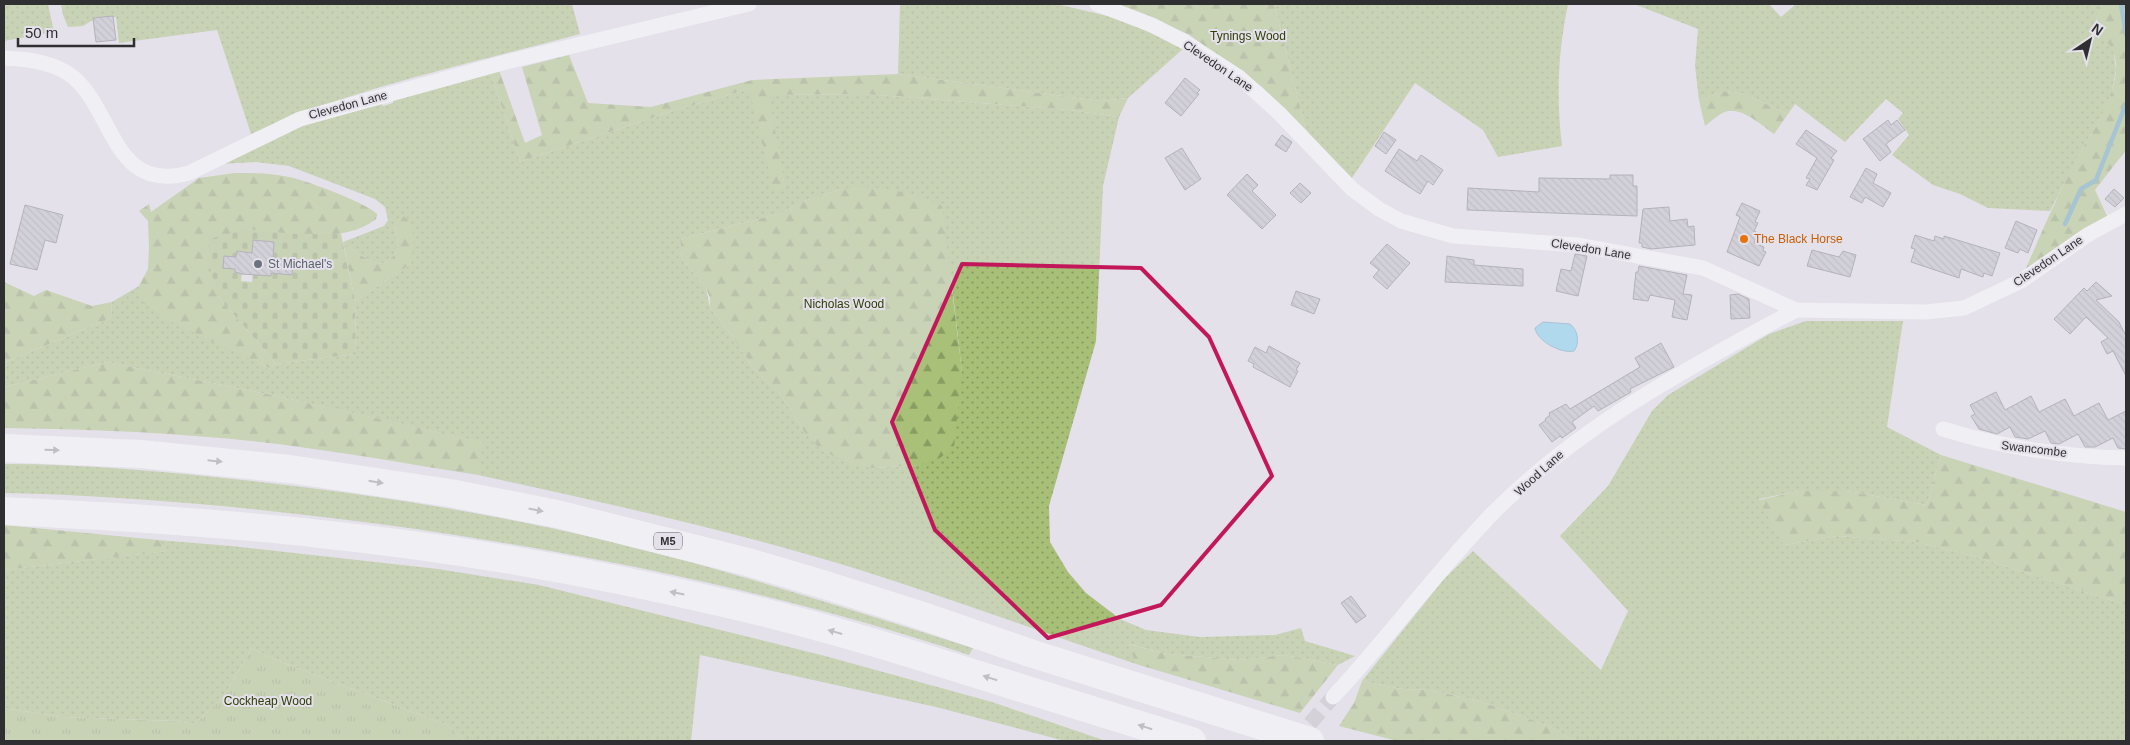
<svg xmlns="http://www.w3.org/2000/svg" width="2130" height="745" viewBox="0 0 2130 745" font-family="Helvetica,sans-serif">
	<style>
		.grass { fill: url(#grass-dots); fill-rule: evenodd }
		.forest { fill: url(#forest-firs) }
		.cemetery { fill: url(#cemetery-stones); fill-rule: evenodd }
		.park { fill: url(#park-tufts) }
		.water { fill: #72cff2; stroke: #5e9fb8 }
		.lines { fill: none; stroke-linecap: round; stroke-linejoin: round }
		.stream { stroke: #5e9fb8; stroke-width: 4.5 }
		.building { fill: url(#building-back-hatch); stroke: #79777f }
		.minor-tunnel { stroke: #c0bdc5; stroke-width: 15; stroke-dasharray: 15 8; stroke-linecap: butt }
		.minor { stroke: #fff; stroke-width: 15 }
		.motorway { stroke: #fff; stroke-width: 28 }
		.oneway { fill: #979698 }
		.marked { fill: none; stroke: #c2185b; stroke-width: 4; stroke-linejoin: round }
		.food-dot { fill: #e8710a; stroke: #e4e1ea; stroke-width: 2 }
		.worship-dot { fill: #6b7280; stroke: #e4e1ea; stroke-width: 2 }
		.labels { text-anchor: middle; stroke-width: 4; stroke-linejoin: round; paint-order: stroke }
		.shield { fill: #e4e1ea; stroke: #656468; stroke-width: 1 }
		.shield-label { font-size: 11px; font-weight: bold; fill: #2f2e31 }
		.park-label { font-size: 12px; fill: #2f3d05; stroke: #e4e1ea }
		.street-label { font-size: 12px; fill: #2f2e31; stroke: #e4e1ea }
		.food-label { font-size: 12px; fill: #c56008; stroke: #e4e1ea; text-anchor: start }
		.worship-label { font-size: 12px; fill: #5b616d; stroke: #e4e1ea; text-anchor: start }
	</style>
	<defs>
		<pattern id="grass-dots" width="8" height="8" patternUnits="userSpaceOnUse" patternTransform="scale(1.25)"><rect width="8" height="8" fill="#a7bf77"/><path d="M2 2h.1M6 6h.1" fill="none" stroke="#889c62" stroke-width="1.8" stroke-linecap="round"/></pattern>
		<pattern id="forest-firs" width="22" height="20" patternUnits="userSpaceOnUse" patternTransform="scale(1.25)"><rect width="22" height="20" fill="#a8c077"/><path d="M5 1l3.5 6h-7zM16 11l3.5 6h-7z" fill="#899c62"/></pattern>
		<pattern id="cemetery-stones" width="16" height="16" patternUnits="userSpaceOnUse" patternTransform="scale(1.25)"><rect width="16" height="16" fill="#a7bf77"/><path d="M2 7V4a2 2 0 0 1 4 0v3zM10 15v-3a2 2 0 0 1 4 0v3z" fill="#889c62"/></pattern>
		<pattern id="park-tufts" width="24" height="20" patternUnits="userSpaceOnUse" patternTransform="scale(1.25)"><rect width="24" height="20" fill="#a7bf77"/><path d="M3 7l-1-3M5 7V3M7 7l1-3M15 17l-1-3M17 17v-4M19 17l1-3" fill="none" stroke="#889c62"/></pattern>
		<pattern id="building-back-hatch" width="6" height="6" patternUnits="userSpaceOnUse" patternTransform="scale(1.25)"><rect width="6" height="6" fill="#bdbbc3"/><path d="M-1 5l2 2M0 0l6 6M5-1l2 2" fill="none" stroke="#9a989f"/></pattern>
	</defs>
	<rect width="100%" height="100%" fill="#e4e1ea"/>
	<g class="grass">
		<path d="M4,4H48L54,32L4,41Z"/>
		<path d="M61,4H572L580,34C470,64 356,87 251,134L217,30L119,43L116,17L91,21L83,26L68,27L63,15Z"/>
		<path d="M900,4H1057L1120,19L1184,48L1128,98L1101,101L898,74Z"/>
		<path d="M1274,4H1568C1558,52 1556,97 1562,146L1498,157L1483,130L1415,83L1350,181L1306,130Z"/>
		<path d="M1634,4H1769L1781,17L1796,4H2099L2096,21L2113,48L2116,70L2111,95L2103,114L2081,151L2050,211L1988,208L1960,194L1933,185L1892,155L1909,135L1898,119L1903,113L1886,99L1845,142L1795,104L1788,114L1745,94L1726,91L1699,100L1695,66L1698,29Z"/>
		<path d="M490,71L520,162L673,111L749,89L785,188L768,95L864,94L1070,110L1119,117L1103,186L1096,341L1049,506L1050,542L1068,572L1086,593L1120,619L1146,630L1200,637L1275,635L1301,628L1305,641L1355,656L1338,665L1284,655L1239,660L1167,654L1129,644L1136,664C1044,633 952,599 860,570C734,531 606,503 478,475L482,442L272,395L107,362L4,387V363L111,318L112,302L139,286V299L270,369L276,364L356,354L355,301L411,264L394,224C398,239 402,250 389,260C385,263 382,264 377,263C368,262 351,248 343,242L384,226L388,220L385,207L375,199L289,166L256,162L218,164L309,121L378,100L383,106L393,103V96ZM838,190L951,277L962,372L918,465L875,468L805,433L781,395L753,368L735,340L710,308L706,288L682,259L680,239L781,213L807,200Z"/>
		<path d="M1806,321H1903L1887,427L1941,455L1927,505L1847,491H1799L1759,499L1784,545L1837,536L1917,542L1980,558L2126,605V741H1575L1549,726L1480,701L1429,690L1402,689L1362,681L1444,579L1473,551L1601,670L1628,611L1560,536L1608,486L1652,411L1668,395L1769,334Z"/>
		<path d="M4,464C87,464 170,472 252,481C398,497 545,522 687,561C783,588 878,618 973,648L969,655C789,595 604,557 416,529C280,510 142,496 4,493Z"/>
		<path d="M158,540L231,546L438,569L539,585L825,656L992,702L1106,741H1065L936,707L700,655L691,741H465L447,725L271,658L252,648L224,696L195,724L176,721L61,717L4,708V570L167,551Z"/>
	</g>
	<g class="forest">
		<path d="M1117,4H1274L1306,130L1262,87L1188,34Z"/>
		<path d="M2099,4H2126V150L2095,190L2107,216L2025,271C2040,235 2056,199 2074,164C2090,133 2112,107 2116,71C2118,47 2102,41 2097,22C2095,17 2098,9 2099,4Z"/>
		<path d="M569,55L588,103L651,107L752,80L898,74L1101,101L1128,98L1119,117L1070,110L864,94L769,95L785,188L774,190L749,89L673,111L520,162L490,71L499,70L525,143L542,135L522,67Z"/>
		<path d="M1726,91L1745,94L1788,114L1774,134C1763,126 1743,108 1728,111C1719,113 1712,121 1705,126L1699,100Z"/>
		<path d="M235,173C253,173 271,173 289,177C305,180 367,203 377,214L376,219C344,245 284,233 246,229L218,296L276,364L271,369L161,317L139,299V286L148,269L149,247L148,221L139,211L149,204L151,212L199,178Z"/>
		<path d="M856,187C887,187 914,193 942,206L962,372L954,447L940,458L918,465L875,468L855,466L821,450L805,433L781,395L753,368L735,340L710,308V298L706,288L682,259L680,239L781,213L807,200L838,190Z"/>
		<path d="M401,215C419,223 412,248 411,264L355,301L343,242C351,248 368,262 377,263C382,264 385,263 389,260C402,250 398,239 394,224Z"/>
		<path d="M4,282L34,296L46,290L92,306L112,302L111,318L4,363Z"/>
		<path d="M107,362L272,395L483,442L478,475C388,461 299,444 208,437C140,431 72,429 4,428V387Z"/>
		<path d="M1941,455L2126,512V605L1980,558L1917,542L1837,536L1784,545L1759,500L1799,491H1847L1927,505Z"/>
		<path d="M4,525L158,540L168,551L4,570Z"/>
		<path d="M1128,644L1167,654L1239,660L1284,655L1338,665L1300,713L1136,664Z"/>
		<path d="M1362,681L1402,689L1429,690L1480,701L1549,726L1575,741H1397L1339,726L1354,703Z"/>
	</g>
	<path class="cemetery" d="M246,229L293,234H341L355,301L356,354L276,364L218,296L209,264V239ZM253,240L274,242L273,258L293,260L292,275L271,273V276L253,274L252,282L241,281L242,273L235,272L237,251L252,253Z"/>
	<path class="park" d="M252,648L271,658L447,725L465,741H4V708L61,717L176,721L195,724L224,696Z"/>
	<path class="water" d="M1543,322L1570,324C1578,330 1580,343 1574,351C1561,354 1537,341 1535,328Z"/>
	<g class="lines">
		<g class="stream">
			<path d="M2121,4L2126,34"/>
			<path d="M2065,224L2081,189L2096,180L2126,104"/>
		</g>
	</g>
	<g class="building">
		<path d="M113,16L116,40L96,42L93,18Z"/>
		<path d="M1185,78L1200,90L1197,93L1199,94L1181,116L1165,103Z"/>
		<path d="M1888,120L1891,125L1897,120L1905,130L1886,144L1891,152L1880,161L1863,139Z"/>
		<path d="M1806,130L1837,151L1831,158L1834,160L1817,190L1806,185L1810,179L1806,178L1817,158L1796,144Z"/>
		<path d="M1384,132L1396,140L1386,154L1375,146Z"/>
		<path d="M1282,135L1292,142L1286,152L1275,145Z"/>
		<path d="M1182,148L1201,179L1185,190L1165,158Z"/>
		<path d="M1399,149L1417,161L1421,155L1443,170L1433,185L1428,181L1420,194L1385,171Z"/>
		<path d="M1866,168L1877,174L1873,183L1891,193L1883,207L1865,197L1862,203L1850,197Z"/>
		<path d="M1247,174L1258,185L1252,191L1276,215L1262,229L1227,195Z"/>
		<path d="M1610,175H1633V186H1637V216L1467,210L1468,188L1539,192V178L1610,179Z"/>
		<path d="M1300,183L1311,193L1301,203L1290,193Z"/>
		<path d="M2114,189L2124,198L2115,207L2105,199Z"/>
		<path d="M1742,203L1760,211L1755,222L1758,223L1754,231L1758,233L1754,243L1764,247L1763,251L1766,252L1759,266L1727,252L1740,217L1736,215Z"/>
		<path d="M25,205L63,215L56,243L45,240L37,270L10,264Z"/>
		<path d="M1669,207L1670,221L1687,219L1688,227L1694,226L1695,245L1651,249L1642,247V243H1639L1643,209Z"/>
		<path d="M2016,221L2037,230L2028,253L2020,249L2018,253L2005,248Z"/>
		<path d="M1915,235L1934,241L1935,236L1944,239V236L2000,253L1992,276L1984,273L1983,277L1961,269L1959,278L1911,262L1915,249L1911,248Z"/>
		<path d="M253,240L274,242L273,258L293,260L292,275L271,273V276L242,274L235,272V269L223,268L224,256L236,257L237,251L252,253Z"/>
		<path d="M1387,244L1410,263L1387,289L1373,277L1379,270L1370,263Z"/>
		<path d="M1812,250L1839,257L1843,251L1856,255L1850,277L1807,266Z"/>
		<path d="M1575,254L1587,256L1578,296L1556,291L1561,269L1571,271Z"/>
		<path d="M1447,256L1474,260V265L1523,269V286L1445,282Z"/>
		<path d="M1639,266L1687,275L1683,294L1692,295L1687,320L1672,317L1675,300L1650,295L1648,301L1633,299L1636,272H1638Z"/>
		<path d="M2096,282L2112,296L2096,300L2119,322L2126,336V376L2113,351L2107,354L2101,342L2108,338L2086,317L2070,334L2054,319L2084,288L2087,291Z"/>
		<path d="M1296,291L1320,299L1314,314L1291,305Z"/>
		<path d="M1738,294L1749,299L1750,318L1731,319L1730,295Z"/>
		<path d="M1661,343L1674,367L1630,389L1631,392L1598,411L1594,406L1572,422L1576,428L1562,438L1560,436L1552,442L1539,425L1546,420L1545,419L1550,415L1549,413L1566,404L1570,409L1640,367L1635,358Z"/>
		<path d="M1269,346L1300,363L1296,370L1298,371L1290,387L1253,367L1254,364L1248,361L1255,347L1266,353Z"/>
		<path d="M1996,392L2005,410L2031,396L2039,412L2065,399L2074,416L2099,403L2108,420L2126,411V449L2118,448L2113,438L2095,447H2085L2078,434L2059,444L2051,443L2045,431L2028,439L2015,437L2010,427L1997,434L1979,429L1971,416L1975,414L1970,405Z"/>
		<path d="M1351,596L1366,616L1356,623L1341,603Z"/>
	</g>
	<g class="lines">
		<path class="minor-tunnel" d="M1295,741L1333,697"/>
		<g class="minor">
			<path d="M1097,4L1152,25L1185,42L1239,77L1279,113L1352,189L1379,209L1401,221L1453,236L1577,245L1703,268L1796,310L1925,312L1964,308L2021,281L2089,234L2126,214"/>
			<path d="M4,58C27,59 55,62 73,77C114,111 113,194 189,173L300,119L510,61L749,4"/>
			<path d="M1943,429C2000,447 2066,457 2126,458"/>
			<path d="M1333,697C1388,638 1436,572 1492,514C1576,428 1690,366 1796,310"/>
		</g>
		<g class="motorway">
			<path d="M4,448L141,454L290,469L450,493L557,514L748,562L819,583L917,614L1030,653L1310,741"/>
			<path d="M4,511C110,516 215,522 320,534C456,548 591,572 724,603C809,622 893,648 976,674C1048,696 1120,718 1192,741"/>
		</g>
	</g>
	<defs><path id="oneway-solid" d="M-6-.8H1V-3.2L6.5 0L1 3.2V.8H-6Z" transform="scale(1.25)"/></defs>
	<g class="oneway">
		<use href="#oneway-solid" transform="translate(52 450) rotate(2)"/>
		<use href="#oneway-solid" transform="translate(215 461) rotate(6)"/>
		<use href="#oneway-solid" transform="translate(376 482) rotate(9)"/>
		<use href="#oneway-solid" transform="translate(536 510) rotate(11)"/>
		<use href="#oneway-solid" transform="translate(677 593) rotate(-169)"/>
		<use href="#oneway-solid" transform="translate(835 632) rotate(-164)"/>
		<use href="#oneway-solid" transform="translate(990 678) rotate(-163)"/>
		<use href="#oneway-solid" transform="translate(1145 727) rotate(-163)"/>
	</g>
	<path d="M0 0H2130V745H0ZM962,264L1141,268L1209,337L1272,476L1161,605L1048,638L935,530L892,422Z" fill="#e4e1ea" fill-opacity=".55" fill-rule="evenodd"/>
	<path class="marked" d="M962,264L1141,268L1209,337L1272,476L1161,605L1048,638L935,530L892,422Z"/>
	<circle class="food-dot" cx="1744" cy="239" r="5"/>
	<circle class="worship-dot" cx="258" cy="264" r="5"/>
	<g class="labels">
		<rect class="shield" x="654" y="532.5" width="28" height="17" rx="4"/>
		<g class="shield-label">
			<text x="668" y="545">M5</text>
		</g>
		<g class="park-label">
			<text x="1248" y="40">Tynings Wood</text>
			<text x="844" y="308">Nicholas Wood</text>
			<text x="268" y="705">Cockheap Wood</text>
		</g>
		<g class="street-label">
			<text transform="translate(1218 66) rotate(34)" y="4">Clevedon Lane</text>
			<text transform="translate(348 105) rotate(-15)" y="4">Clevedon Lane</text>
			<text transform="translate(1591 249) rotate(9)" y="4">Clevedon Lane</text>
			<text transform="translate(2048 261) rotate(-34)" y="4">Clevedon Lane</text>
			<text transform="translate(2034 449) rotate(7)" y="4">Swancombe</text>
			<text transform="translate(1539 473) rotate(-42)" y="4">Wood Lane</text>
		</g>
		<g class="food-label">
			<text x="1754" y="243">The Black Horse</text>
		</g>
		<g class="worship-label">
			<text x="268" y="268">St Michael's</text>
		</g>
	</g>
	<rect width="2130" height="745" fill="none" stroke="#2f2e31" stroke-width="10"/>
	<g transform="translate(2090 40) rotate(35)" stroke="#e4e1ea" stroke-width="4" paint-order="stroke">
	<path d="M0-4L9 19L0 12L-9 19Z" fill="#2f2e31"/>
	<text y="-8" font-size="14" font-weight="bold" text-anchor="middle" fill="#2f2e31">N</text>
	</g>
	<path d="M18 38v8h116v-8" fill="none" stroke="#2f2e31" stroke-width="2.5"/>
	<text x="25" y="38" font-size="15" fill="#2f2e31" stroke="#e4e1ea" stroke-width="4" paint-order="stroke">50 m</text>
</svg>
